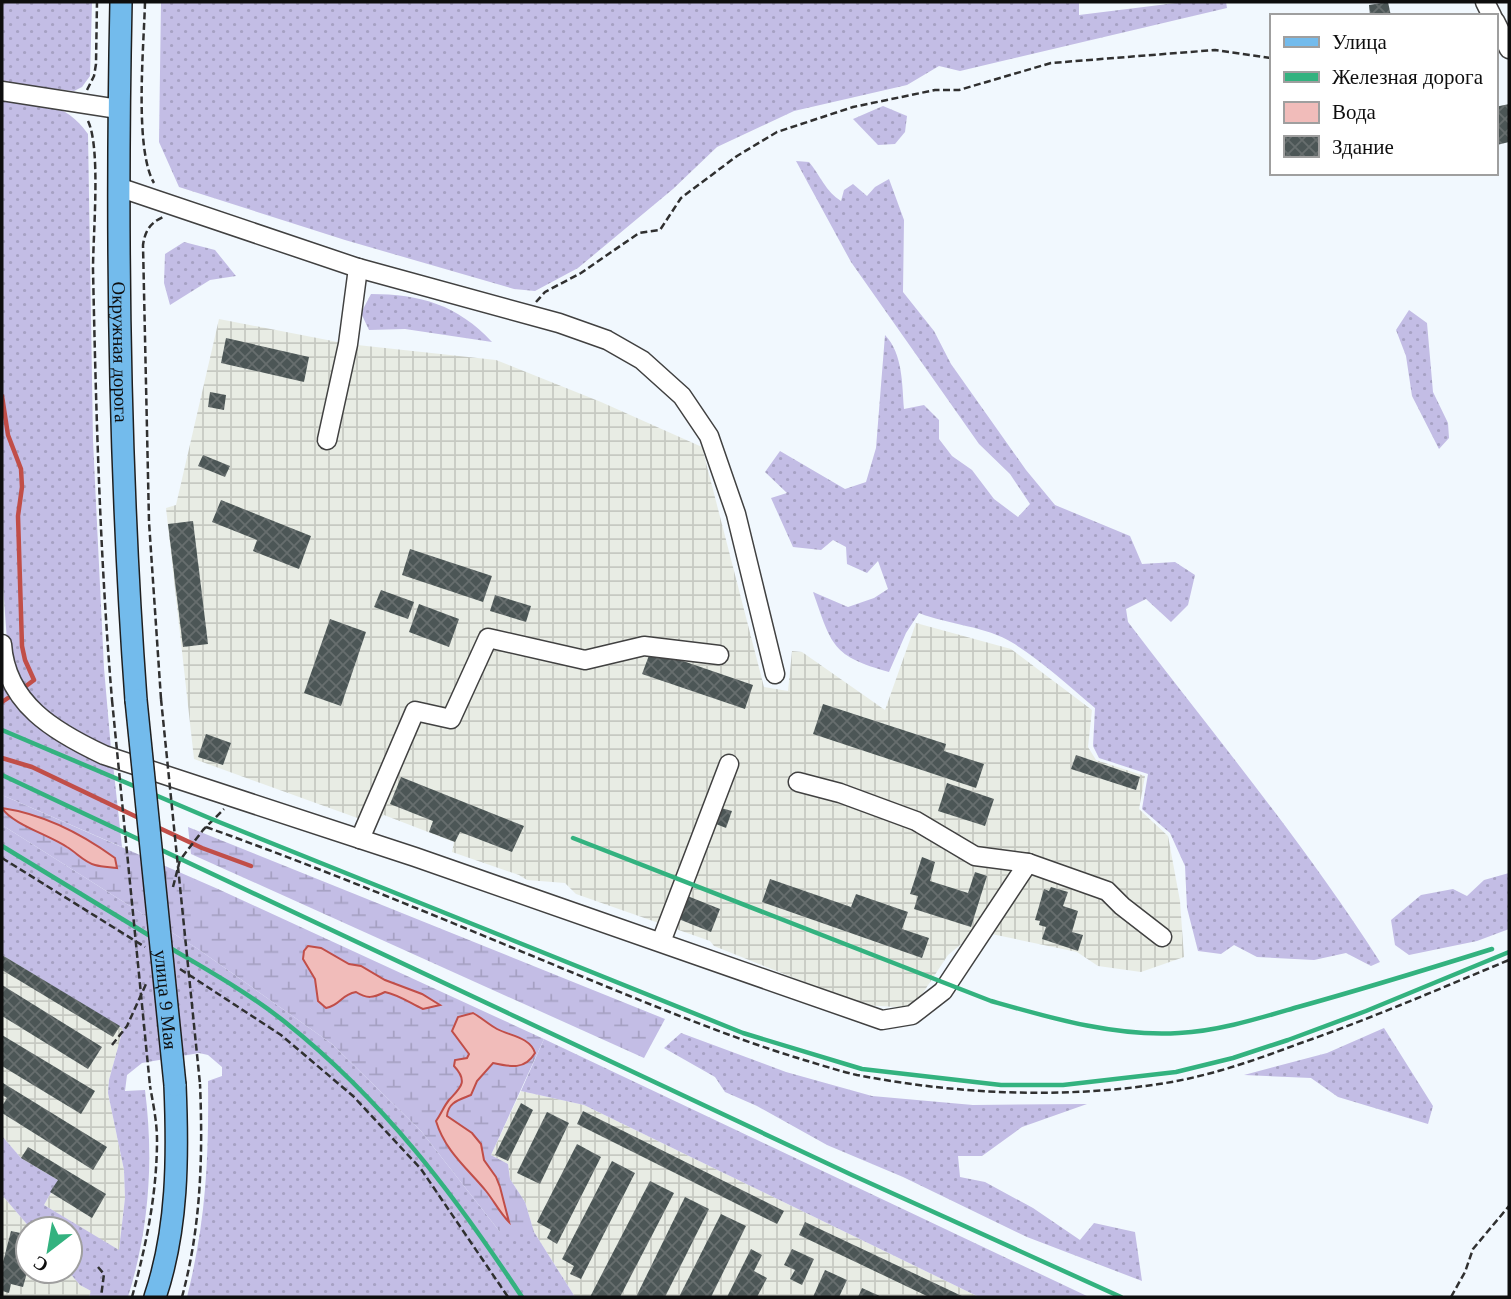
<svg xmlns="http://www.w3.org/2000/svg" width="1511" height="1299" viewBox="0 0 1511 1299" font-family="'Times New Roman',serif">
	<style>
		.industrial { fill: url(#industrial-grid) }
		.grass { fill: url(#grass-dots) }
		.wetland { fill: url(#wetland-marsh) }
		.water { fill: #f1bcba; stroke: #c14e48; stroke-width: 2 }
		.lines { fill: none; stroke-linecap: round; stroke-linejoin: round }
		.stream { stroke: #c14e48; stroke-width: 4.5 }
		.building { fill: url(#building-cross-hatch) }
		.minor-casing { stroke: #414141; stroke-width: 21 }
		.major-casing { stroke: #1f1f1f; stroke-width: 24 }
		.path { stroke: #303030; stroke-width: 2.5; stroke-dasharray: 7 3.5; stroke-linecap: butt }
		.minor { stroke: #fff; stroke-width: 18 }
		.major { stroke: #73bbec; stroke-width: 21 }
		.rail { stroke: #33b27f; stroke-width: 4.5 }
		.major-bridge-casing { stroke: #1f1f1f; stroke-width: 24; stroke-linecap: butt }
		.path-bridge { stroke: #303030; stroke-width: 2.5; stroke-dasharray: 7 3.5; stroke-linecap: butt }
		.major-bridge { stroke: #73bbec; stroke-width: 21 }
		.labels { text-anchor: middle; stroke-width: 7; stroke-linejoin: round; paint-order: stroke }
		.street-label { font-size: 19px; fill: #0e0e0e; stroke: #fff }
	</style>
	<defs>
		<pattern id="industrial-grid" width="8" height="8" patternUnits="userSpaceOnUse" patternTransform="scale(1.75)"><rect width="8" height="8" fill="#e8ece4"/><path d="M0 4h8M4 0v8" fill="none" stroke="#c6c9c2"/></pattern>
		<pattern id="grass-dots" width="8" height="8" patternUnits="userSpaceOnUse" patternTransform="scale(1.75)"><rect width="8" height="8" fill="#c3bde5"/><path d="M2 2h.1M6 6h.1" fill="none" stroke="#a6a1c3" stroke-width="1.8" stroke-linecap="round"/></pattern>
		<pattern id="wetland-marsh" width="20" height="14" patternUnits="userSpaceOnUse" patternTransform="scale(1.75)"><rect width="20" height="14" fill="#c3bde5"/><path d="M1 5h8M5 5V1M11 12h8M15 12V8" fill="none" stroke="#a6a1c3"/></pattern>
		<pattern id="building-cross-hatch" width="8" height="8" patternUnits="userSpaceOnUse" patternTransform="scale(1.75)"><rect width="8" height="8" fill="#4c5656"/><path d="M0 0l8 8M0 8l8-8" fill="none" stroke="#676e6e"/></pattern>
	</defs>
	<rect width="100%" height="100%" fill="#f1f8fe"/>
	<g class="industrial">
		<path d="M219,319L348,344L496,360L601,402L702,447L764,687L788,691L792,651L802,652L885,710L916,623L1011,649L1092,710L1088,747L1096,760L1145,776L1139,809L1168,836L1180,901L1184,957L1141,972L1098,966L1077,952L977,931L948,955L913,1008L862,1005L714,946L710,941L576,894L565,883L527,880L519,875L452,852L454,842L384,815L374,824L194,759L166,508L176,505Z"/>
		<path d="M2,955L123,1029L109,1080L108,1093L124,1170L125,1198L119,1251L44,1205L58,1180L21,1158L2,1136Z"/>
		<path d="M521,1091L584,1105L979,1297H575L534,1232L525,1202L510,1179L508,1164L491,1155Z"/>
		<path d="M2,1195L31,1229H28V1271H68L80,1285L91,1291L89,1297H2Z"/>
	</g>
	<g class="grass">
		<path d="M2,2H92L90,76L82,87L74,91L2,83Z"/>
		<path d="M161,2H1079V15L1184,2H1226L1227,8L960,71L939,66L907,85L794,111L717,147L673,189L578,268L535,291L514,289L345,240L179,187L159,142Z"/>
		<path d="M2,101C40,105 64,100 88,134L93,441L104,668L111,749L71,732L26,696L8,655L2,571Z"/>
		<path d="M883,106L907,116L905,132L895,144L878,145L853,119Z"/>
		<path d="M796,161L809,162C820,175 826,192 841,201L844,190L853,184L867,196L875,187L889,179L904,220L903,292L934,331L951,364L1026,470L1055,505L1130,536L1142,564L1175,562L1195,575L1188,605L1171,622L1146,599L1126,609L1128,622C1214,735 1304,843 1380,962L1371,966L1346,953L1314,960L1257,957L1234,945L1221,954L1198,951L1187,908L1185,866L1170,833L1142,809L1148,774L1099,758L1093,746L1095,708C1069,686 1042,661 1013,643C986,626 949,625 919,613L906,633L889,672C832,656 832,646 813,592L848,607L874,598L888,589L878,561L867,573L847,564L846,547L833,540L821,550L793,547L771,498L787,493L765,472L780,451L845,489L866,482L876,448L885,335C903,354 902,384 904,409L924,405L939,420V439L952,456L972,470L994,499L1018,517L1030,504L1010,474L979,444L851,262Z"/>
		<path d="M184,242L215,250L236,276L210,280L170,305L164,283L165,254Z"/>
		<path d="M371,294C420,294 458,305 492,342L405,329L369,330L361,313Z"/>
		<path d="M1409,310L1427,323L1433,392L1448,423L1449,438L1439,449L1412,396L1406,356L1396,330Z"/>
		<path d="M2,675L113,764L122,847L2,795Z"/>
		<path d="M2,825L198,949L332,1044L421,1131L500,1232H534L575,1297H187C206,1221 209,1158 208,1081L222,1076V1067L208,1055L199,1053L142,1063L127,1075L125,1091L145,1090C154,1161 149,1229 128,1297H89L91,1291L80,1285L68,1271H70V1229H31L2,1195V1136L21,1158L58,1180L44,1205L119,1250L125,1198L124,1170L108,1093L109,1080L123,1029L2,955Z"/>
		<path d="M1509,873V929L1477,941L1409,955L1395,945L1391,920L1421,895L1453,889L1467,896L1484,880Z"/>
		<path d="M1384,1028L1433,1106L1428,1124L1338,1097L1311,1078L1244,1075L1327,1053Z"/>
		<path d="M681,1033L786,1072L872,1096L973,1105L1087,1104L1022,1127L982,1156H958L960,1177L985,1182L1033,1208L1080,1240L1094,1223L1135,1232L1142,1281L1027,1237L903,1177L827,1145L757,1106L725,1092L715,1077L664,1048Z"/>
		<path d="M544,1039L1089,1297H979L584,1105L521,1091Z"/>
	</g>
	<g class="wetland">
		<path d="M2,795L218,889L544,1039L491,1155L508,1164L510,1179L525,1202L534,1232H500L421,1131L332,1044L198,949L2,825Z"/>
		<path d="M188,827L665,1019L644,1058L191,854Z"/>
	</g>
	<g class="water">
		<path d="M2,808C42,814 82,834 115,858L117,868C110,867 102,867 95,865C84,862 77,853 67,847C49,835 12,824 2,808Z"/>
		<path d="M308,946L321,948L349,964L361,966L385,980L422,994L440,1005L423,1009C410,1003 399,995 385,992C373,998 367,999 356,992C340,995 341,1005 326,1008L318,1001L315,979L303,959L304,951Z"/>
		<path d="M473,1013C482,1018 488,1024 497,1029C510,1036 530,1037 535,1053C525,1070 511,1067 493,1063L477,1081L471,1095C459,1100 448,1102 447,1116L472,1133L481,1144L484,1160L496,1177L500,1187L509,1222C500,1213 494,1201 486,1191C467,1168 445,1151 436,1121C441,1114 444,1106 449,1100C460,1088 469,1082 454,1066L455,1060L467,1058L469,1054L452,1031L458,1017Z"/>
	</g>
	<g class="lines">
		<g class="stream">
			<path d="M2,396L8,435L21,469L22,487L18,516L22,646L25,660L34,680L26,686"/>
			<path d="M2,702L8,698"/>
			<path d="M2,758L32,767L141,819"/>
			<path d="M155,826L202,848L251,866"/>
		</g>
	</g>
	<g class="building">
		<path d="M1388,2L1391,16H1370L1369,5Z"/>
		<path d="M1509,104V142L1497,145L1495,107Z"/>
		<path d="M226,338L309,357L304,382L221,363Z"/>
		<path d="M210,392L226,395L224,410L208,407Z"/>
		<path d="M203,455L230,466L225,477L198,466Z"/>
		<path d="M221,500L311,536L299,569L253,551L257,540L212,522Z"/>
		<path d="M193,521L208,644L183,647L168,524Z"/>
		<path d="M410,549L492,576L483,602L402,575Z"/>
		<path d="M381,590L414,602L408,619L374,607Z"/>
		<path d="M495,595L531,606L526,622L490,611Z"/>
		<path d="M419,604L459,619L449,647L409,632Z"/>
		<path d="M330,619L366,632L341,706L304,693Z"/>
		<path d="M651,650L753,685L745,709L642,674Z"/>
		<path d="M823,704L946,744L944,751L984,764L976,788L813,734Z"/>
		<path d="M206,734L231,743L223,765L198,757Z"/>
		<path d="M1076,755L1140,777L1136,790L1071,769Z"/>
		<path d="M401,777L524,826L512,852L460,832L455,842L429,832L433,821L390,804Z"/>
		<path d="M947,783L994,799L985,826L938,811Z"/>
		<path d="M721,808L732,811L726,828L716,824Z"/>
		<path d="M922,857L935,862L930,881L968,893L975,872L987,876L971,927L914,909L918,896L910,894Z"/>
		<path d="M770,879L851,907L856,894L908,912L902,929L929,938L922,958L762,902Z"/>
		<path d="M1051,887L1068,892L1063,906L1078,911L1072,932L1083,935L1078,951L1042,939L1046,927L1039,925L1040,921L1035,920L1044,889L1049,891Z"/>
		<path d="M685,895L720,909L711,932L676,918Z"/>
		<path d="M2,955L120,1026L113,1037L2,970Z"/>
		<path d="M2,985L102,1047L88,1069L2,1016Z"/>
		<path d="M2,1035L95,1091L81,1114L2,1066Z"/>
		<path d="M3,1083L107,1147L93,1170L2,1113V1106L7,1098L2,1095Z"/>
		<path d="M521,1103L533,1110L508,1161L495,1155Z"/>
		<path d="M583,1111L784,1211L777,1224L577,1124Z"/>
		<path d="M547,1112L569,1123L540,1184L517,1173Z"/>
		<path d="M577,1144L601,1157L557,1244L547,1238L551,1230L537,1222Z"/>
		<path d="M28,1147L106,1194L92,1218L50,1192L58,1180L21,1158Z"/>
		<path d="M612,1161L635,1173L581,1279L570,1274L574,1266L562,1259Z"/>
		<path d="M650,1181L674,1193L620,1297H590Z"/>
		<path d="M685,1197L709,1209L665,1297H636Z"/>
		<path d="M721,1214L746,1226L711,1297H679Z"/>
		<path d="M805,1222L964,1297H929L799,1235Z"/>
		<path d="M11,1231L25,1234L20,1251L28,1253V1269L23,1287L11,1284L9,1293L2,1291V1266Z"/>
		<path d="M751,1249L762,1255L754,1271L767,1278L757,1297H727Z"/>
		<path d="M792,1249L814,1259L802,1285L790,1279L795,1270L784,1265Z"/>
		<path d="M825,1270L847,1280L839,1297H813Z"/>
		<path d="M862,1288L882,1297H858Z"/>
	</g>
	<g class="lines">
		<g class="minor-casing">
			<g id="minor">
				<path d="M1485,2L1492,16"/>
				<path d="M1495,21L1509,49"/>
				<path d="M2,91L118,109"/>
				<path d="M118,187L358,268L559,323L607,340L642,360L682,396L709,436L736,514L775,674"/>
				<path d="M327,440L348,344L358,268"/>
				<path d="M2,644C6,704 55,732 104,755L415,857L882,1020L912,1015L943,991L1028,863L1107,891L1122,906L1162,937"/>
				<path d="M798,782L840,793L916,821L975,856L1028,863"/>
				<path d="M360,839L415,711L451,719L488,638L585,660L644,646L719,655"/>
				<path d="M661,942L729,764"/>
			</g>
		</g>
		<g class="major-casing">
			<g id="major">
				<path id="s1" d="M121,2C116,235 119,468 136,700"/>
				<path d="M155,1297C178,1229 178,1156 175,1085"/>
			</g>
		</g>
		<g class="path">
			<path d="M145,2C144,45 134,149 154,183"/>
			<path d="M87,90L94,76L96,64L97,2"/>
			<path d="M88,121C101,148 93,234 93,269C96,413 100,557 112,700"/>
			<path d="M536,302L545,292L581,273L639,233L660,230L681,198L737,156L777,132L853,107L935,90H959L1051,63L1215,50L1271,58"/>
			<path d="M161,699L149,522L143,245C145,231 150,223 163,217"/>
			<path d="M206,827C343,876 476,933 610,988C674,1014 738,1040 804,1060C821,1065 839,1071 857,1075C955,1094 1060,1099 1159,1084C1207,1077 1253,1061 1298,1044C1370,1019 1439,989 1509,960"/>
			<path d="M2,858L145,947"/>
			<path d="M173,887L180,860L203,830L224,809"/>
			<path d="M180,969L281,1035L353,1096L421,1169L508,1297"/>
			<path d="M112,1045L127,1026L146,984"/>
			<path d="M98,1267L104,1274L101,1297"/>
			<path d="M132,1297C146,1246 157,1194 157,1140C157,1122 153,1103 150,1086"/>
			<path d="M182,1297C201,1227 203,1156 200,1084"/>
			<path d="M1451,1297L1465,1272L1473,1249L1509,1206"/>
		</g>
		<use href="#minor" class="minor"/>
		<use href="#major" class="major"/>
		<g class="rail">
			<path d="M2,730L214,820L743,1033L862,1069L1001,1085H1063L1176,1072L1233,1058L1288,1040L1366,1011L1509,952"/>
			<path d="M2,775L852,1175L1121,1297"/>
			<path d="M573,838L991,1001C1051,1018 1115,1037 1179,1033C1219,1031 1260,1018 1298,1007C1363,989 1428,969 1492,949"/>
			<path d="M2,846C54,878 107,910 160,942C202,967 246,991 285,1022C384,1101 453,1193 522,1297"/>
		</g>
		<g class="major-bridge-casing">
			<g id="major-bridge">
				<path id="s2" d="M136,700L175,1085"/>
			</g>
		</g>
		<g class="path-bridge">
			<path d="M161,699L200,1084"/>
			<path d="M112,700L150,1086"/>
		</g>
		<use href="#major-bridge" class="major-bridge"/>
	</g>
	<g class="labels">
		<g class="street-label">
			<text dy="7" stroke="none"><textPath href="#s1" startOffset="350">Окружная дорога</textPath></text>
			<text dy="7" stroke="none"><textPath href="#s2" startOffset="301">улица 9 Мая</textPath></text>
		</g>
	</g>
	<rect width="1511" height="1299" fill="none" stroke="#0e0e0e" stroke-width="7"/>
	<rect x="1270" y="14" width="228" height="161" fill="#ffffff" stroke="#9f9f9f" stroke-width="2"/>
	<rect x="1284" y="37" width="35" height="10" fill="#73bbec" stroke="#9f9f9f" stroke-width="2"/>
	<text x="1332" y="49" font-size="21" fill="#0e0e0e">Улица</text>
	<rect x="1284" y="72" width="35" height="10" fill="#33b27f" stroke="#9f9f9f" stroke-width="2"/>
	<text x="1332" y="84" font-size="21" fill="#0e0e0e">Железная дорога</text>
	<rect x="1284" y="102" width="35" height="21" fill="#f1bcba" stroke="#9f9f9f" stroke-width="2"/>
	<text x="1332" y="119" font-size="21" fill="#0e0e0e">Вода</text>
	<rect x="1284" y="136" width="35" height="21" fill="url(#building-cross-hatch)" stroke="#9f9f9f" stroke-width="2"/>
	<text x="1332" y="154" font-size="21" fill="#0e0e0e">Здание</text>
	<g transform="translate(49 1250) rotate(211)"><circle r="33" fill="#ffffff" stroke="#9f9f9f" stroke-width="2"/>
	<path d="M0-5L12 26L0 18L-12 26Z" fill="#33b27f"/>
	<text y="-10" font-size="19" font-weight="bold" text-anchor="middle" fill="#0e0e0e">С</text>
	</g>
</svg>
